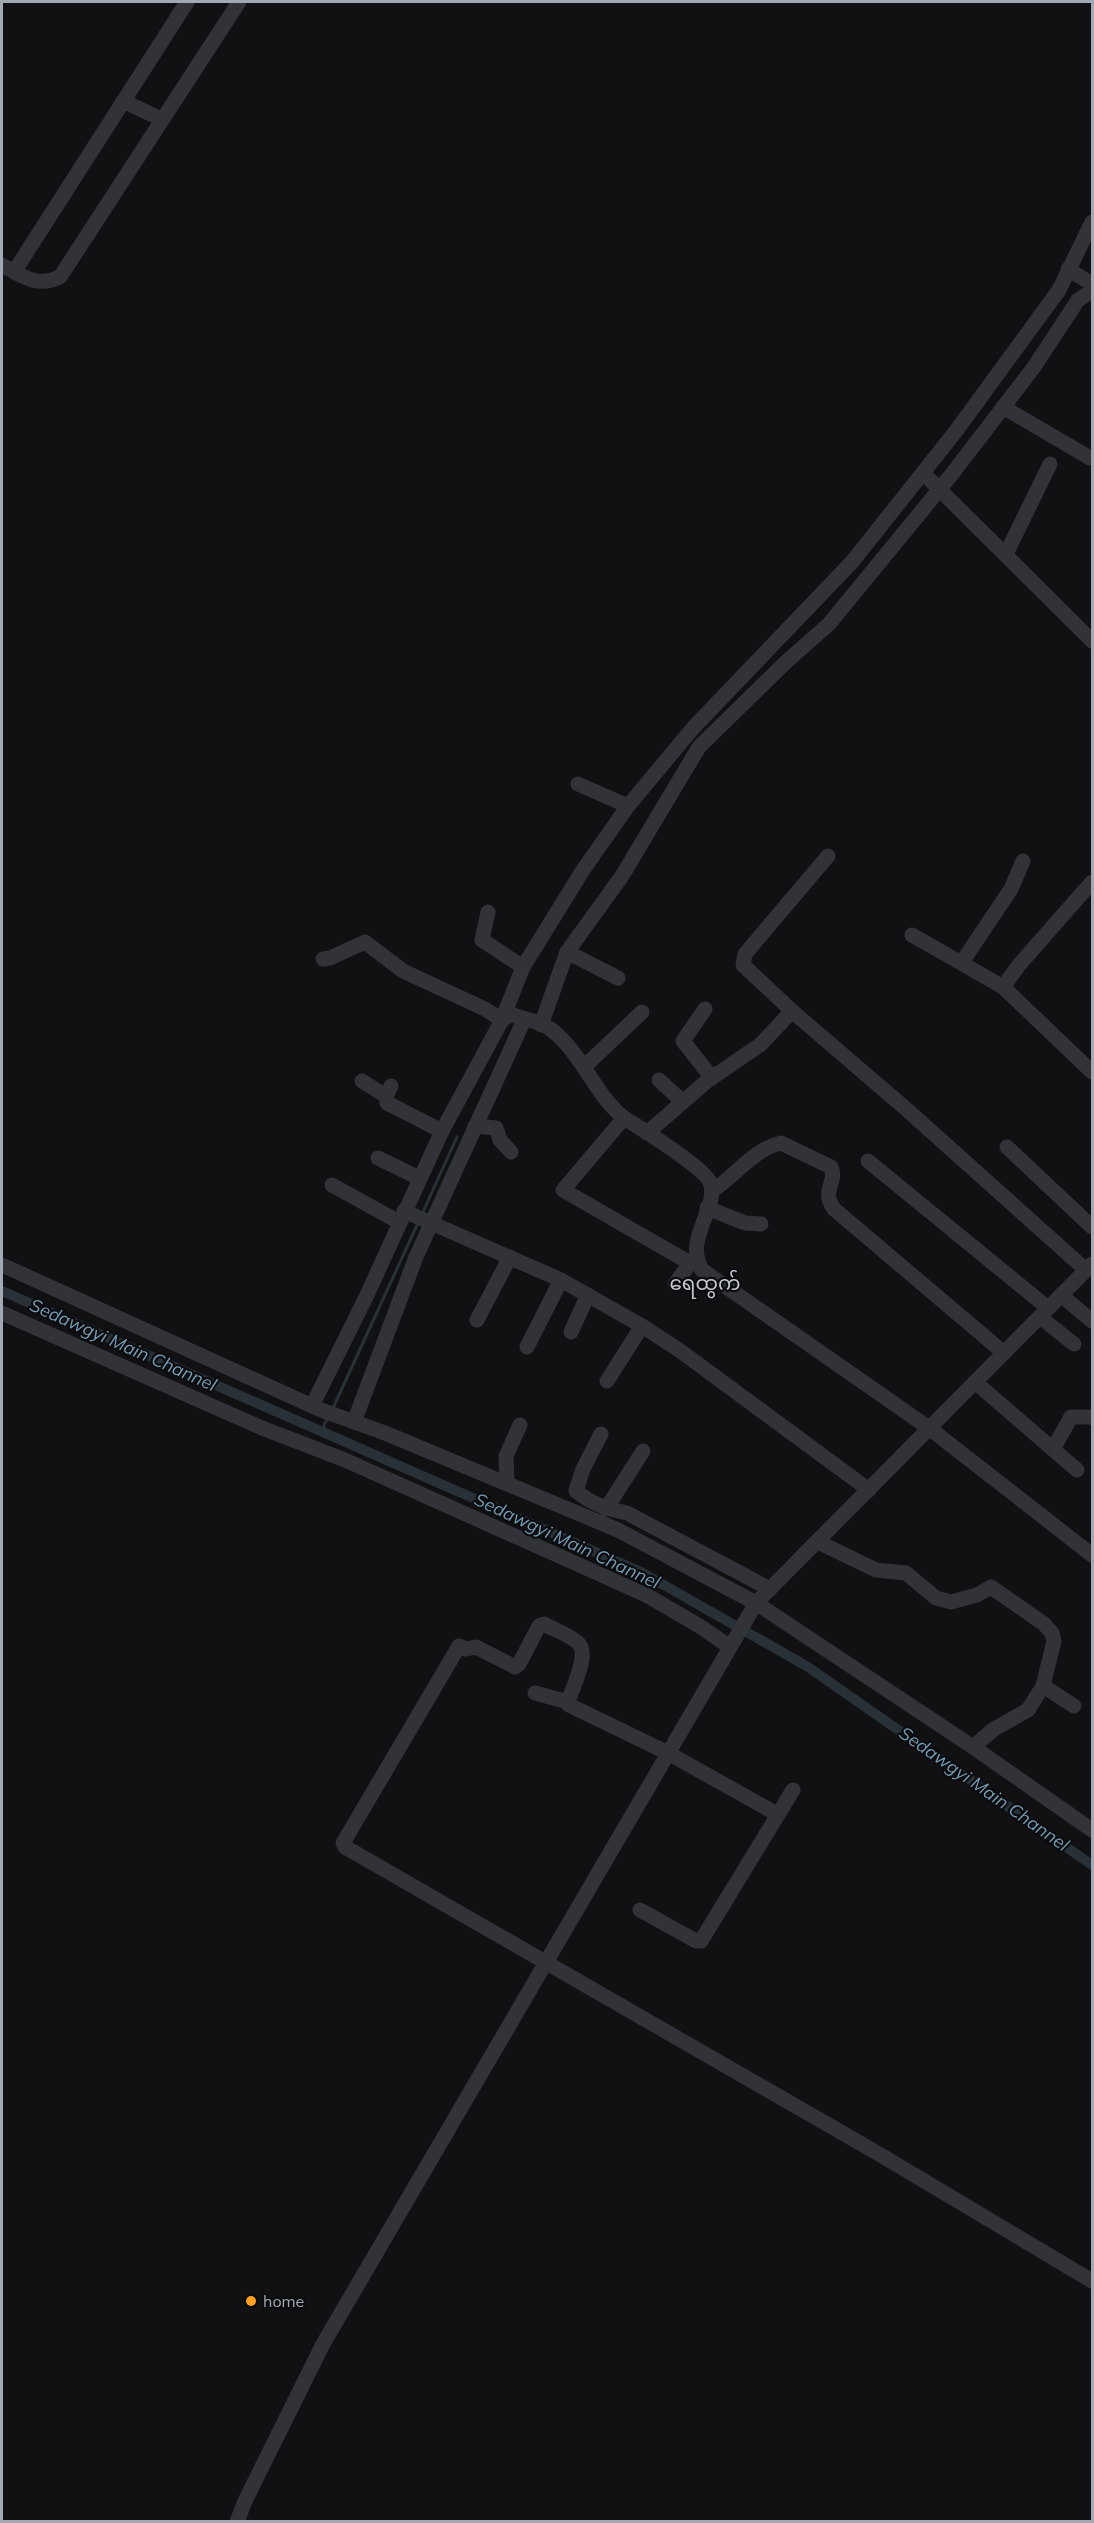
<svg xmlns="http://www.w3.org/2000/svg" width="1094" height="2523" viewBox="0 0 1094 2523" font-family="Mulish,'Noto Sans Myanmar',sans-serif">
	<style>
		.lines { fill: none; stroke-linecap: round; stroke-linejoin: round }
		.stream { stroke: #273137; stroke-width: 3 }
		.canal { stroke: #273137; stroke-width: 10 }
		.minor { stroke: #323338; stroke-width: 15 }
		.poi-dot { fill: #ffa11d; stroke: #0c0c0e; stroke-width: 2 }
		.labels { text-anchor: middle; stroke-width: 4.5; stroke-linejoin: round; paint-order: stroke }
		.poi-label { font-size: 16px; fill: #a1a9b5; stroke: #0c0c0e; text-anchor: start }
		.water-label { font-size: 18px; font-style: italic; fill: #749bb3; stroke: #0c0c0e }
		.quarter-label { font-size: 20px; fill: #c2c7d0; stroke: #0c0c0e }
	</style>
	<rect width="100%" height="100%" fill="#111113"/>
	<g class="lines">
		<g class="stream">
			<path d="M422,1214L457,1137"/>
			<path d="M333,1408L418,1223"/>
			<path d="M321,1432L327,1419"/>
		</g>
		<path class="canal" d="M2,1291L641,1572L808,1667L1092,1865"/>
		<g class="minor">
			<path d="M123,101L161,119"/>
			<path d="M2,265C22,276 37,288 60,277L239,2"/>
			<path d="M1068,269L1092,284"/>
			<path d="M14,272L187,2"/>
			<path d="M1003,407L1090,458"/>
			<path d="M923,473L1092,641"/>
			<path d="M1006,554L1050,464"/>
			<path d="M578,784L628,806"/>
			<path d="M828,856L745,954L743,965L792,1011L905,1108L1086,1270"/>
			<path d="M1092,882L1019,965L1003,987L1092,1072"/>
			<path d="M488,912L482,940L523,967"/>
			<path d="M912,935L1003,987"/>
			<path d="M567,952L618,978"/>
			<path d="M323,959L330,958L365,942L403,971L485,1009L502,1020L511,1014C522,1019 539,1021 549,1028C582,1051 597,1100 626,1119C643,1130 703,1167 710,1182C720,1208 683,1238 702,1270L929,1428L1092,1555"/>
			<path d="M962,962L1011,889L1023,861"/>
			<path d="M705,1009L683,1041L712,1078"/>
			<path d="M541,1025L567,952L622,876L699,747L786,662L829,624L952,474L1034,367L1078,300L1092,291"/>
			<path d="M585,1066L642,1012"/>
			<path d="M659,1080L683,1102"/>
			<path d="M362,1081L386,1096"/>
			<path d="M391,1086L386,1096L387,1103L442,1131"/>
			<path d="M624,1118L563,1190L690,1263L697,1262"/>
			<path d="M475,1126L496,1128L500,1140L511,1152"/>
			<path d="M647,1133L707,1081L760,1045L792,1011"/>
			<path d="M1007,1147L1092,1227"/>
			<path d="M378,1158L419,1178"/>
			<path d="M868,1161L1048,1308"/>
			<path d="M332,1185L399,1222"/>
			<path d="M712,1191C734,1177 755,1148 781,1143L831,1167C838,1183 820,1190 834,1209L1004,1353"/>
			<path d="M707,1208L745,1223L761,1224"/>
			<path d="M404,1211L561,1280L642,1326L679,1350L869,1490"/>
			<path d="M2,1265L321,1410L385,1433L618,1530L756,1603L973,1747L1092,1830"/>
			<path d="M675,1284L690,1263"/>
			<path d="M1061,1295L1092,1321"/>
			<path d="M2,1313L262,1428L345,1460L566,1559L648,1596L701,1627L730,1647"/>
			<path d="M1040,1317L1074,1344"/>
			<path d="M477,1320L510,1257"/>
			<path d="M571,1332L588,1295"/>
			<path d="M527,1347L561,1280"/>
			<path d="M607,1381L642,1326"/>
			<path d="M975,1382L1077,1470"/>
			<path d="M312,1406L367,1295L442,1131L502,1020L523,967L583,870L628,806L693,728L852,562L956,431L1059,290L1092,222"/>
			<path d="M354,1422L416,1257L524,1020"/>
			<path d="M601,1434L583,1469L576,1491C592,1504 607,1509 627,1513L770,1589"/>
			<path d="M1053,1449L1071,1417H1092"/>
			<path d="M507,1483L506,1456L520,1425"/>
			<path d="M606,1509L643,1451"/>
			<path d="M818,1542L876,1570L906,1573L936,1598L951,1602L977,1595L991,1587L1044,1624L1052,1633L1054,1641L1043,1686L1028,1710L994,1729L973,1747"/>
			<path d="M1043,1686L1074,1706"/>
			<path d="M535,1693L568,1702"/>
			<path d="M777,1814L668,1753L569,1705V1699C573,1686 591,1652 577,1642C568,1634 554,1630 544,1624L539,1626L519,1664L515,1667L476,1647L466,1649L459,1646L343,1843L345,1847L879,2154L1092,2281"/>
			<path d="M640,1910L696,1941H701L793,1790"/>
			<path d="M237,2522L245,2501L323,2344L756,1603L1092,1264"/>
		</g>
	</g>
	<circle class="poi-dot" cx="251" cy="2301" r="6"/>
	<g class="labels">
		<g class="poi-label">
			<text x="263" y="2307">home</text>
		</g>
		<g class="water-label">
			<text transform="translate(123 1345) rotate(24)" y="6">Sedawgyi Main Channel</text>
			<text transform="translate(567 1541) rotate(25)" y="6">Sedawgyi Main Channel</text>
			<text transform="translate(984 1789) rotate(35)" y="6">Sedawgyi Main Channel</text>
		</g>
		<g class="quarter-label">
			<text x="705" y="1290">ရေထွက်</text>
		</g>
	</g>
	<rect width="1094" height="2523" fill="none" stroke="#a1a9b5" stroke-width="6"/>
</svg>
